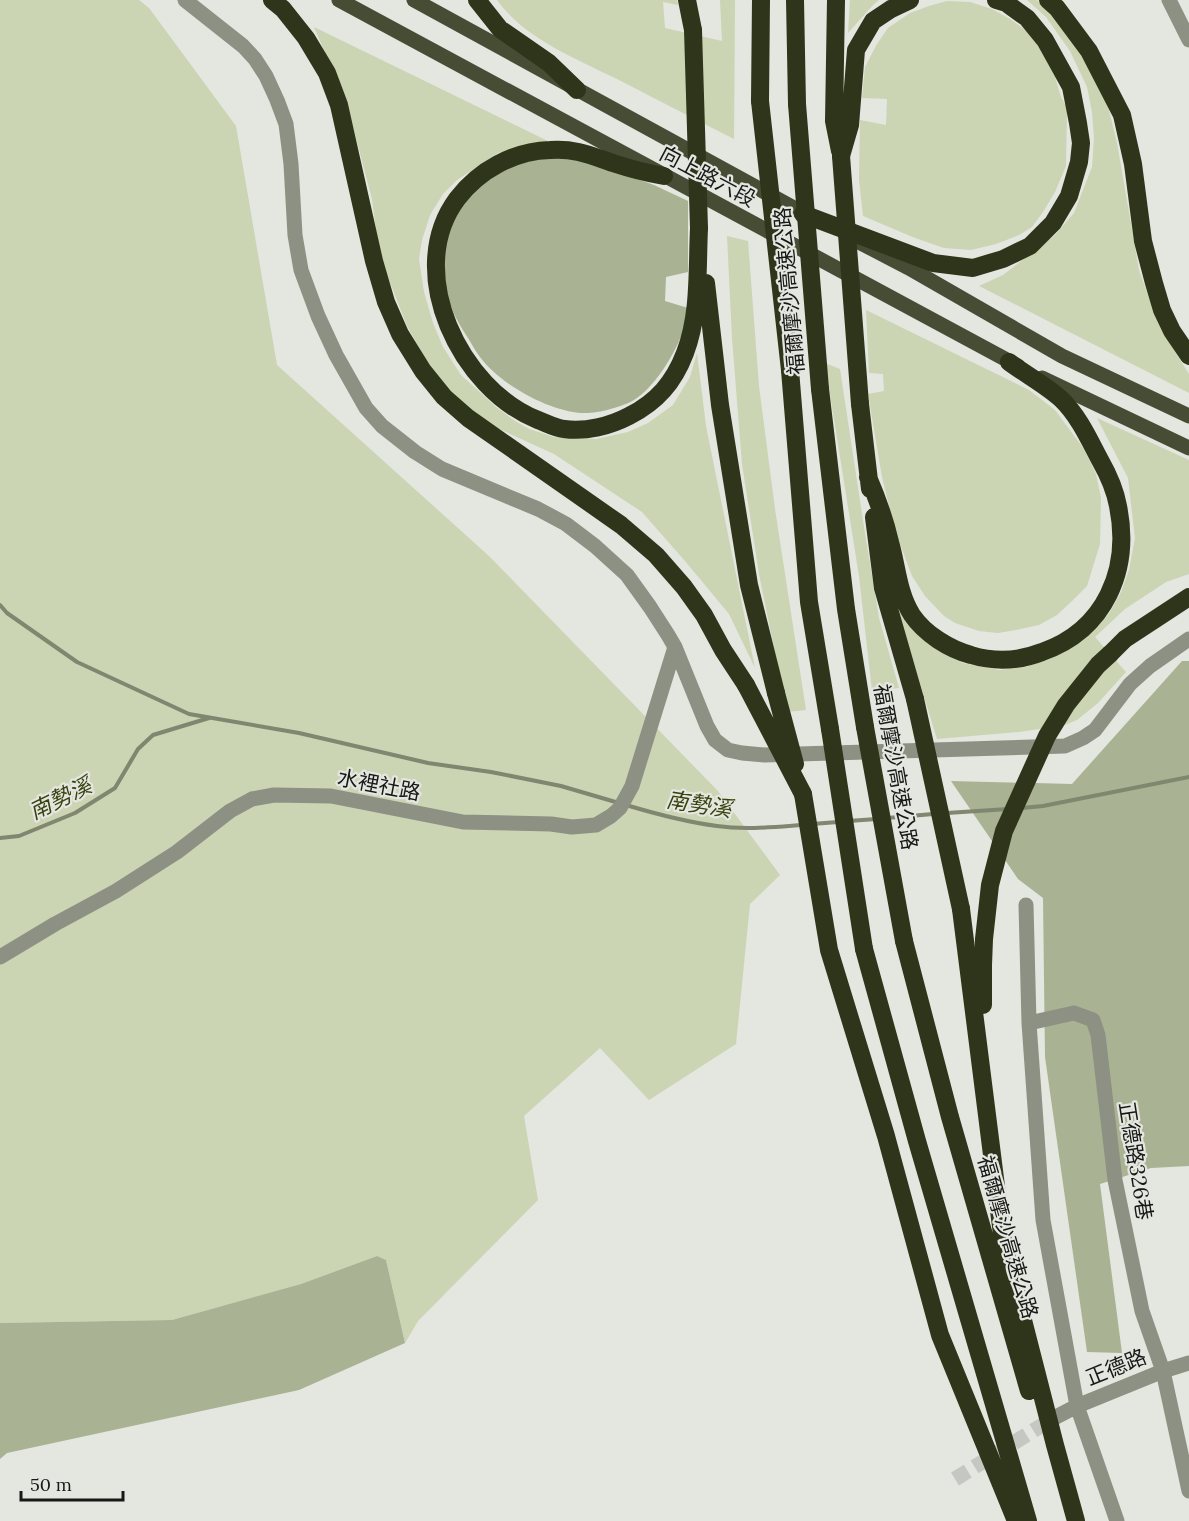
<svg xmlns="http://www.w3.org/2000/svg" width="1189" height="1521" font-family="Lora,'Noto Sans TC',serif">
<style>
.green{fill:#cbd4b3}
.forest{fill:#a9b292}
.lines{fill:none;stroke-linecap:round;stroke-linejoin:round}
.stream{stroke:#80866f;stroke-width:4}
.minor-tunnel{stroke:#c5c7c2;stroke-width:15;stroke-dasharray:15 8;stroke-linecap:butt}
.minor{stroke:#8d9183;stroke-width:15}
.major{stroke:#474d35;stroke-width:15}
.highway{stroke:#2f351a;stroke-width:18}
.highway-bridge{stroke:#2f351a;stroke-width:18}
.labels{text-anchor:middle;dominant-baseline:central;stroke-width:4.5;stroke-linejoin:round;paint-order:stroke}
.street-label{font-size:21px;fill:#181816;stroke:#e4e6e0}
.water-label{font-size:22px;font-style:italic;fill:#38430d;stroke:#e4e6e0}
</style>
<rect width="100%" height="100%" fill="#e4e6e0"/>
<path class="green" d="M0 0H139L149 8 236 126 277 365 489 556 718 791 780 875 750 904 736 1044 649 1100 600 1048 524 1116 538 1200 418 1321 405 1343 386 1260 377 1256 301 1284 172 1320 0 1323Z
M497 0H677L678 5 663 2 665 28 722 41 720 0H735L734 139C695 119 657 100 619 80 577 59 525 39 497 0Z
M850 0H879L873 5 848 33Z
M1027 0H1037L1050 13 1096 74 1109 110 1117 143 1139 270 1155 315 1175 352 1189 374V393L979 286 1003 275 1055 235 1074 213 1092 167 1094 138 1092 112 1087 87 1070 51 1046 17Z
M947 1 970 2 992 9 1010 19 1032 35 1055 77 1061 97 1067 108 1066 166 1055 192 1043 212 1032 227 1019 235 996 244 971 250 944 248 915 238 863 216 859 180 860 120 886 125 887 99 862 98 865 67 877 44 888 28 910 13 929 6Z
M314 27 552 143 530 145 498 153 457 180 443 194 430 215 422 240 419 259 424 292 433 323 443 347 461 375 496 407 515 421 529 429 554 437 596 439 628 432 648 423 673 405 690 377 697 353 706 426 755 668 729 614 685 561 642 512 554 454 495 427 471 410 447 390 428 363 407 326 379 254 372 199 352 123 328 60Z
M727 236 748 241 759 386 775 509 806 710 787 712 759 574 742 464 732 338Z
M866 310 1029 390 1055 410 1084 449 1096 474 1101 498 1100 544 1087 586 1072 601 1057 615 1039 625 1016 630 998 633 979 631 955 623 944 616 925 596 912 576 895 530 882 477 868 394 884 391 883 374 869 373Z
M825 363 840 369 864 527 879 618 899 688 872 691 859 576Z
M1097 418 1189 460V574L1166 582 1125 609 1095 637 1126 672 1098 703 1077 720 1065 725 1019 732 937 739 893 596 947 654 963 663 999 670 1027 667 1050 657 1097 628 1110 612 1121 592 1129 570 1135 538 1128 478Z"/>
<path class="forest" d="M537 157 579 158 654 185 688 201V272L666 277 665 301 688 308C686 316 685 326 682 334 674 355 654 388 634 400 622 407 596 414 582 413 548 411 500 384 480 357 475 351 472 344 468 338 457 322 448 303 444 284 443 275 445 265 445 257 449 199 485 175 537 157Z
M1182 661H1189V1166L1151 1168 1100 1184 1122 1353 1087 1352 1045 1057 1043 898 1018 879 951 781 1072 784Z
M377 1256 386 1260 405 1343 299 1390 7 1453 0 1459V1323L172 1320 301 1284Z"/>
<g class="lines">
<path class="stream" d="M0 605 7 613 77 662 189 714 299 733 428 763 491 772 561 786 619 803
M626 805C656 814 686 822 717 826 745 830 774 827 802 825
M1022 808 1043 806 1189 777
M947 813 1008 809
M887 818 933 814
M848 821 877 819
M812 824 838 822
M0 838 19 836 75 813 115 788 138 749 153 735 209 718"/>
<path class="minor-tunnel" d="M955 1479 1054 1418"/>
<path class="minor" d="M185 0 243 46 255 59 266 76 277 100 286 124 291 164 295 235 301 270 318 316 336 355 366 408 382 426 415 452 442 469 538 509 566 524 595 546 627 575 650 607 668 635 675 647 707 726 715 740 728 750 742 753 765 755 1065 746 1083 738 1095 730 1130 684 1150 666 1189 639
M1169 0 1189 40
M1026 905 1029 1023 1043 1220 1077 1406 1117 1521
M0 957 55 924 116 891 177 852 230 811 252 799 274 795 331 796 463 822 551 824 572 827 596 825 611 816 620 808 632 786 675 647
M1029 1023 1074 1013 1093 1020 1098 1035 1115 1180 1142 1311 1163 1371 1189 1491
M1054 1418 1077 1406 1163 1371 1189 1363"/>
<path class="major" d="M339 0 1018 366
M414 0 814 219
M857 241 909 268 1062 356 1189 416
M1042 378 1189 448"/>
<path class="highway" d="M272 0 283 9 306 38 327 73 339 105 374 261 386 302 400 334 423 371 444 397 468 418 621 525 656 555 684 587 704 615 723 650 746 685
M477 0 500 29 549 63 577 90
M687 0 693 30
M795 0 797 104
M836 0 834 121 840 151
M1048 0 1057 8 1089 51 1122 115 1133 164 1143 241 1154 283 1162 310 1172 331 1189 356
M760 101 761 0
M841 156 850 125 856 50 873 21 891 9 910 0
M664 176C647 173 631 169 616 164 592 156 576 148 550 150 514 151 479 170 457 199 403 272 461 390 538 420 546 423 555 428 564 429 586 432 610 426 629 416 657 402 674 382 685 353 700 314 697 270 699 228
M803 214 933 263 973 268 1003 259 1030 246 1053 223 1069 196 1079 162 1081 143 1078 123 1071 87 1045 40 1027 18 1006 3 996 0
M706 283 720 405 749 585 776 693
M790 370 809 602 830 729
M820 389 846 609 865 727
M860 404 870 489
M868 477C877 498 885 520 890 542 897 566 898 593 912 615 925 634 949 649 971 655 994 662 1019 661 1042 652 1105 630 1131 570 1118 506 1115 490 1108 474 1100 460 1089 439 1078 415 1061 399 1047 386 1025 374 1009 362
M874 517 883 588 915 699
M1110 654 1125 639 1189 597
M803 794 829 950 886 1136 940 1335 1016 1521
M961 909 1003 1242 1055 1445 1076 1521
M904 941 950 1117 1029 1391
M864 949 917 1141 1028 1521
M983 965V1005"/>
<path class="highway-bridge" d="M693 30 699 228
M760 101 790 370
M797 104 820 389
M841 156 860 404
M746 685 803 794
M776 693 795 764
M915 699 961 909
M865 727 904 941
M830 729 864 949
M983 965 984 939 990 885 1004 831 1047 736 1066 705 1098 665 1110 654"/>
</g>
<g class="labels">
<g class="street-label">
<text transform="translate(708 176) rotate(28)">向上路六段</text>
<text transform="translate(789 291) rotate(-95)">福爾摩沙高速公路</text>
<text transform="translate(896 767) rotate(80)">福爾摩沙高速公路</text>
<text transform="translate(379 785) rotate(11)">水裡社路</text>
<text transform="translate(1136 1161) rotate(81)">正德路326巷</text>
<text transform="translate(1008 1237) rotate(74)">福爾摩沙高速公路</text>
<text transform="translate(1116 1367) rotate(-22)">正德路</text>
</g>
<g class="water-label">
<text transform="translate(60 798) rotate(-26)">南勢溪</text>
<text transform="translate(699 804) rotate(9)">南勢溪</text>
</g>
</g>
<path d="M21 1491v9h102v-9" fill="none" stroke="#181816" stroke-width="3"/>
<text x="30" y="1491" font-size="18" fill="#181816" stroke="#e4e6e0" stroke-width="4.5" paint-order="stroke">50 m</text>
</svg>
